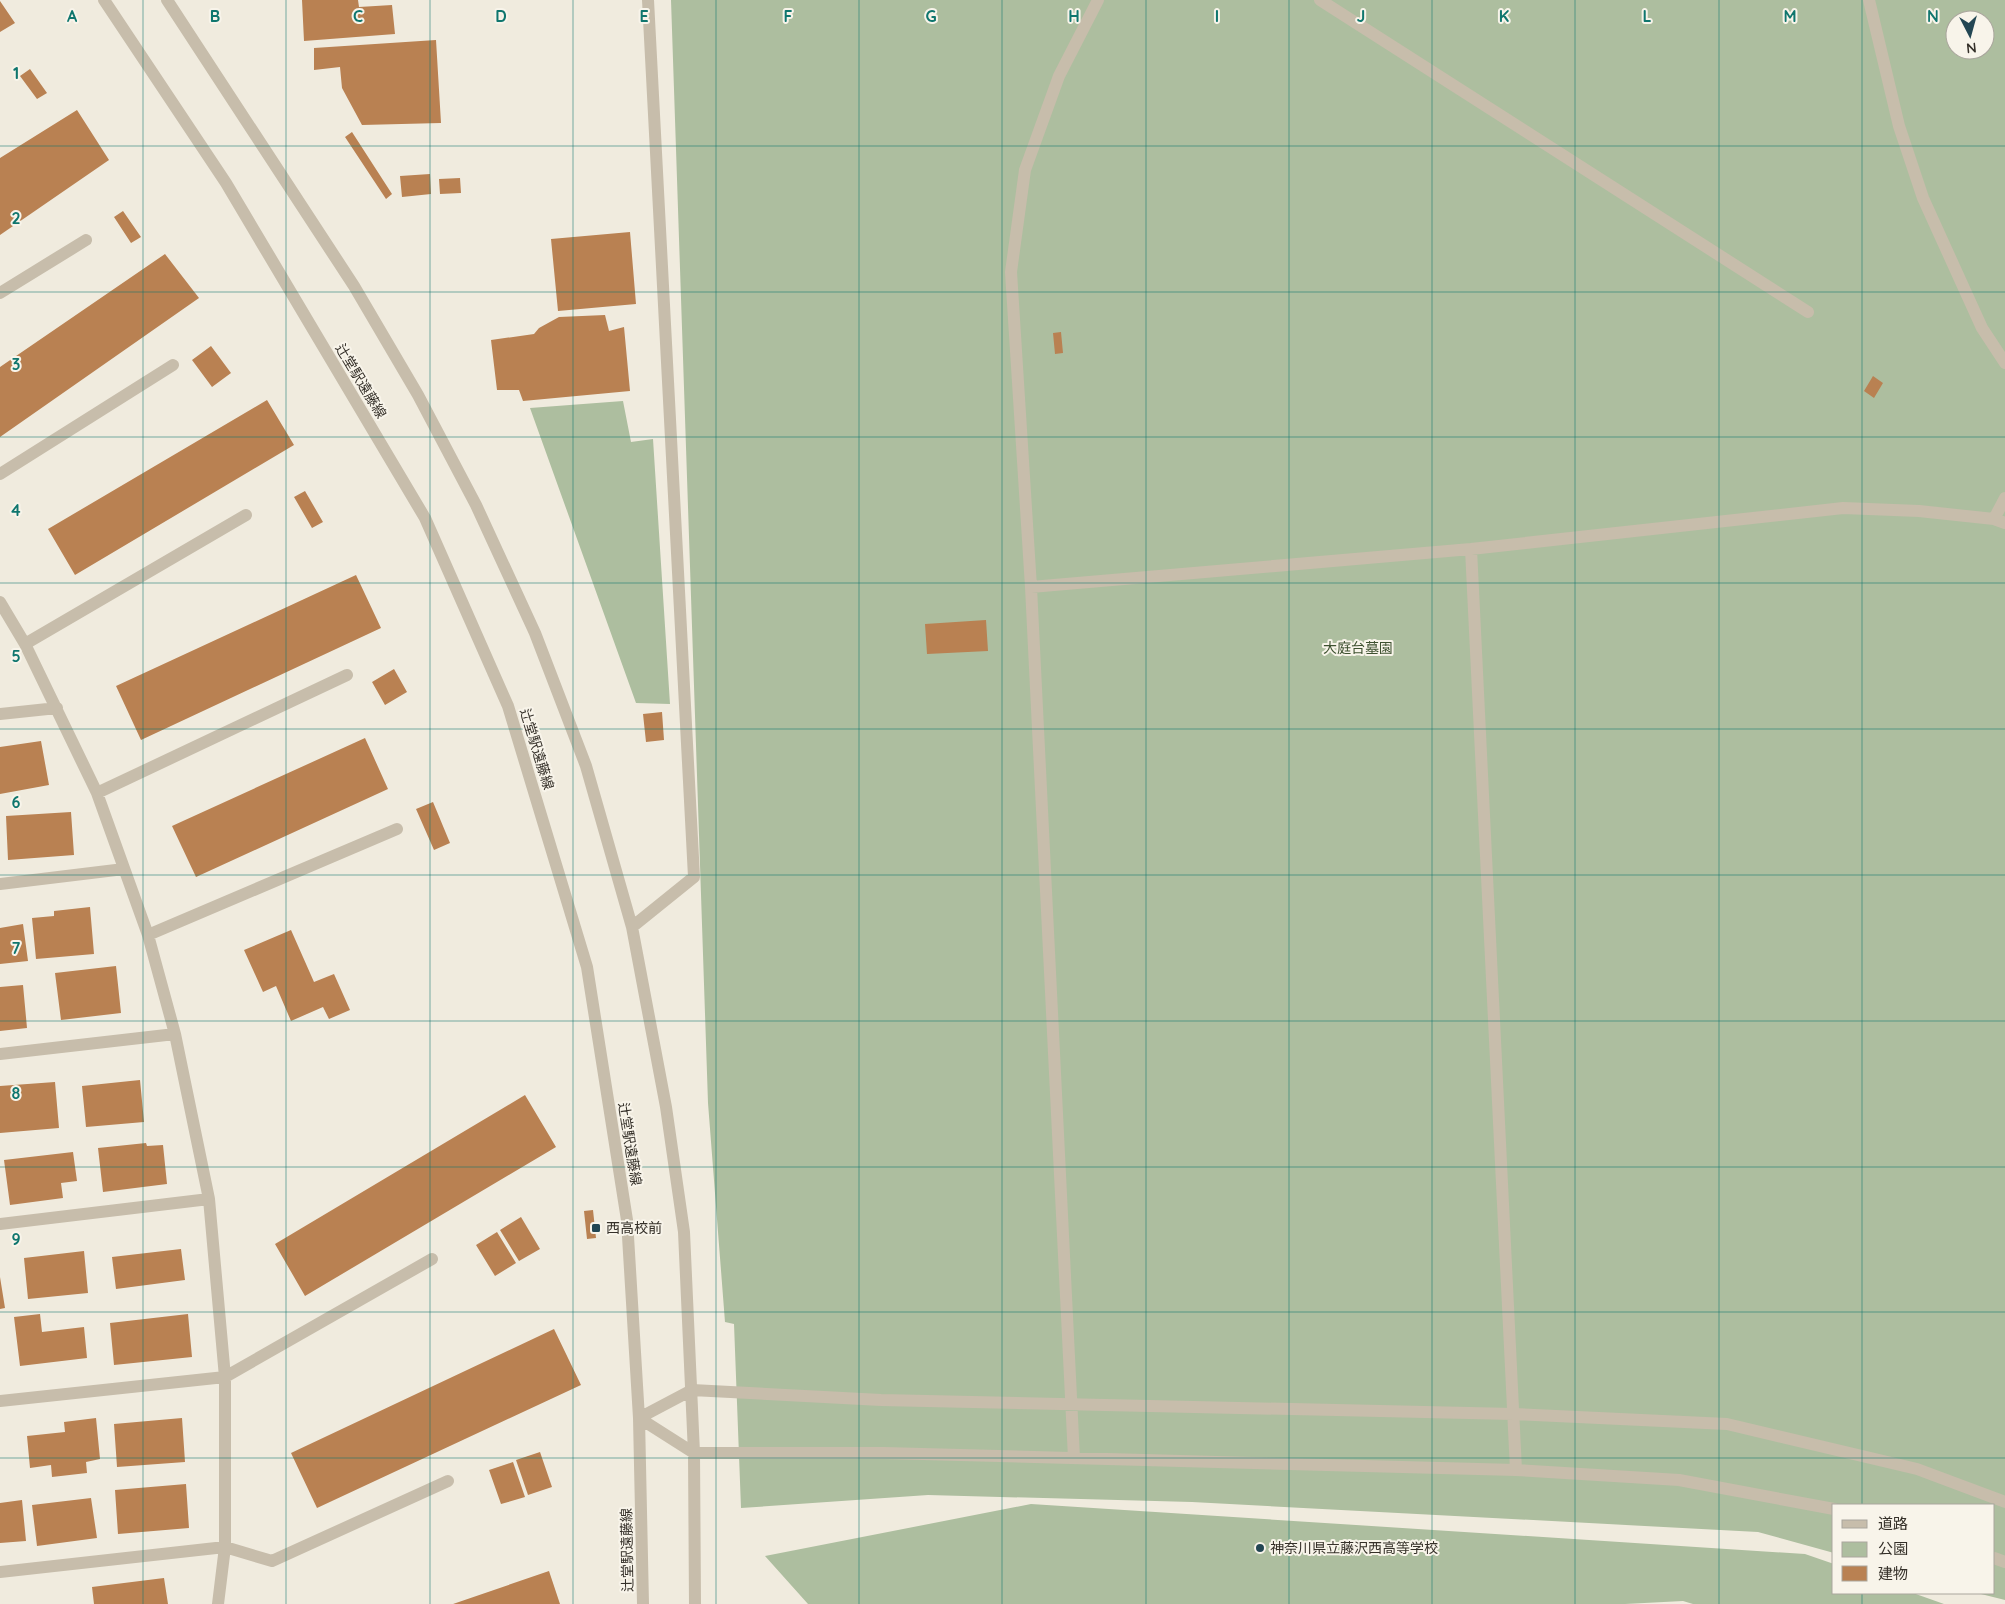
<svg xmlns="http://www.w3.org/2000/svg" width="2005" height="1604" font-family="Quicksand,'Noto Sans JP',sans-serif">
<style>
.green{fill:#adbe9f;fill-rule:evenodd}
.building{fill:#b98152}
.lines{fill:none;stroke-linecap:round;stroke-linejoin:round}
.minor{stroke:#c7bdab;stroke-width:12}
.grid{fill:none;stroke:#0f766e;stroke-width:1;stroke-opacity:0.55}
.poi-dot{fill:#234653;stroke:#f8f4ea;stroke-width:2}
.labels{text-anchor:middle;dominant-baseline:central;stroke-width:4;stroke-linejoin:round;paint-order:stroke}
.street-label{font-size:14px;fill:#353029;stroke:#f8f4ea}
.park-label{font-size:14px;fill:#3e5130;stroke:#f8f4ea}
.poi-label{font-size:14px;fill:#353029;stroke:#f8f4ea;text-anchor:start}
.grid-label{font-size:16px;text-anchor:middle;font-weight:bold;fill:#0f766e;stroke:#f8f4ea;stroke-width:4;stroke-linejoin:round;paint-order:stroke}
</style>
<rect width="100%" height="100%" fill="#f0ebde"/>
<path class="green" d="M671 0H2005V1600L1977 1593H1994V1505H1834V1553L1758 1532 1192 1502 928 1495 741 1508 734 1324 725 1322 708 1103ZM1955 20H1985V50H1955Z
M623 401 631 442 653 439 670 704 636 703 530 408Z
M1031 1504 1805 1554 1834 1564V1593H1913L1944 1604H1693L1683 1601 1625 1604H808L765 1556Z"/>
<path class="building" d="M302 0H358L359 7 392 5 395 34 304 41Z
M0 1 15 23 0 32Z
M436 40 441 123 362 125 342 88 340 67 314 70V48Z
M30 69 47 93 37 99 20 76Z
M77 110 109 160 0 235V158Z
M352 132 392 194 386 199 345 137Z
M430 174 431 194 402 197 400 176Z
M460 178 461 193 440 194 439 179Z
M123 211 141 237 131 243 114 217Z
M630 232 636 304 558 311 551 239Z
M165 254 199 298 0 437V367Z
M605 315 609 331 624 327 630 391 523 401 519 390H497L491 340 534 334 539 328 559 317Z
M1061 332 1063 353 1055 354 1053 333Z
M211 346 231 373 212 387 192 360Z
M1873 376 1883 383 1874 398 1864 391Z
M267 400 294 445 75 575 48 529Z
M305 491 323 522 312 528 294 497Z
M356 575 381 628 141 740 116 686Z
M986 620 988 651 927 654 925 624Z
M394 669 407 692 385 705 372 682Z
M662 712 664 740 646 742 643 714Z
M365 738 388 789 196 877 172 826Z
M41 741 49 785 0 794V747Z
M433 802 450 843 434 850 416 809Z
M71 812 74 855 8 860 6 816Z
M90 907 94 954 36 959 32 918 54 916V911Z
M23 924 28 961 0 964V928Z
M291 930 314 982 334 974 350 1010 329 1019 323 1007 291 1021 276 986 263 992 244 950Z
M116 966 121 1013 61 1020 55 973Z
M23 985 27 1028 0 1031V987Z
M140 1080 144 1122 86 1127 82 1086Z
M55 1082 59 1128 0 1133V1086Z
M525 1095 556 1147 305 1296 275 1244Z
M146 1143 147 1146 163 1145 167 1184 103 1192 98 1148Z
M73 1152 77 1181 61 1183 63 1198 10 1205 4 1160Z
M593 1210 596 1238 587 1239 584 1211Z
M521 1217 540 1249 519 1261 500 1230Z
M497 1232 516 1263 495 1276 476 1245Z
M181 1249 185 1280 116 1289 112 1257Z
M84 1251 88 1293 28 1299 24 1258Z
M0 1277 5 1308 0 1309Z
M40 1314 42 1332 84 1327 87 1358 20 1366 14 1317Z
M188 1314 192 1357 114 1365 110 1323Z
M554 1329 581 1385 317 1508 291 1453Z
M96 1418 100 1459 86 1462 87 1473 52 1477 51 1465 30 1468 27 1436 65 1432 64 1422Z
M182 1418 185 1462 117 1467 114 1424Z
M540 1452 552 1487 528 1495 516 1460Z
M513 1462 525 1497 501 1504 489 1470Z
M186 1484 189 1528 118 1534 115 1490Z
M91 1498 97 1538 37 1546 32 1505Z
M22 1500 26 1541 0 1543V1503Z
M549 1571 560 1604H453Z
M164 1578 168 1604H94L92 1587Z"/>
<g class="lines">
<path class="minor" d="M104 0 226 183 425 518 508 706 587 967 627 1220 639 1418 643 1604
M167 0 354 286 418 395 476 505 535 633 586 766 632 927 666 1107 684 1232 694 1453 695 1604
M1320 0 1808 312
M1869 0 1899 126 1923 198 1982 328 2005 363
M0 293 86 240
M0 474 173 365
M1994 519 2005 498
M1471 549 1516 1470
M1031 587 1471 549 1843 508 1919 511 1994 519 2005 523
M0 602 25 644 97 793 148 935 175 1034 209 1199 225 1377V1547L218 1604
M25 644 246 515
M0 714 57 708
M97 793 347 675
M0 884 124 869
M632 927 694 877 648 0
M148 935 397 829
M0 1054 175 1034
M0 1224 209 1199
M0 1401 225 1377 432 1259
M639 1418 692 1390 881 1400 1513 1414 1727 1424 1917 1469 2005 1502
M639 1418 694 1453H884L1516 1470 1679 1480 1834 1509
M1074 1458 1031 587 1011 272 1025 170 1059 76 1098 0
M1994 1558 2005 1562
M0 1572 225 1547 272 1561 448 1481"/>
</g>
<path class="grid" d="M143 0V1604M286 0V1604M430 0V1604M573 0V1604M716 0V1604M859 0V1604M1002 0V1604M1146 0V1604M1289 0V1604M1432 0V1604M1575 0V1604M1719 0V1604M1862 0V1505M0 146H2005M0 292H2005M0 437H2005M0 583H2005M0 729H2005M0 875H2005M0 1021H2005M0 1167H2005M0 1312H2005M0 1458H2005M1862 1593V1604"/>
<g class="poi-dot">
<rect x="591" y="1223" width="10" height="10" rx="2.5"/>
<circle cx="1260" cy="1548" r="5"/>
</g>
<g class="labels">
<g class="street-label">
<text transform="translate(361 381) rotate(59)">辻堂駅遠藤線</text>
<text transform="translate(537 749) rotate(73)">辻堂駅遠藤線</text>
<text transform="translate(630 1144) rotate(81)">辻堂駅遠藤線</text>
<text transform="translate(627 1550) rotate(-91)">辻堂駅遠藤線</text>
</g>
<g class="park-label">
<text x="1358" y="648">大庭台墓園</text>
</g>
<g class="poi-label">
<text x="606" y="1228">西高校前</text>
<text x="1270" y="1548">神奈川県立藤沢西高等学校</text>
</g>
</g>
<g class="grid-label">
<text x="72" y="22">A</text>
<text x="215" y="22">B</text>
<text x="358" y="22">C</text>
<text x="501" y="22">D</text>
<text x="644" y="22">E</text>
<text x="788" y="22">F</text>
<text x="931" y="22">G</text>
<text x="1074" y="22">H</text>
<text x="1217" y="22">I</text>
<text x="1361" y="22">J</text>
<text x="1504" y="22">K</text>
<text x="1647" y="22">L</text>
<text x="1790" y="22">M</text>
<text x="1933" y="22">N</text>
<text x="16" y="79">1</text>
<text x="16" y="224">2</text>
<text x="16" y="370">3</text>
<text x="16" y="516">4</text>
<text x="16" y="662">5</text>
<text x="16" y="808">6</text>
<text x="16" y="954">7</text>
<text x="16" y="1099">8</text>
<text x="16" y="1245">9</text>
</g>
<rect x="1832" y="1504" width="162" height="90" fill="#f8f4ea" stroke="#aaa69d"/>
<rect x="1842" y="1520" width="25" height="8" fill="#c7bdab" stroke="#aaa69d"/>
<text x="1878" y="1529" font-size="15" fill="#353029">道路</text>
<rect x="1842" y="1542" width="25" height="15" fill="#adbe9f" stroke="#aaa69d"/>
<text x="1878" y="1554" font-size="15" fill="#353029">公園</text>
<rect x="1842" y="1566" width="25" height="15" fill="#b98152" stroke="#aaa69d"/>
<text x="1878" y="1579" font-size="15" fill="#353029">建物</text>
<g transform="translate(1970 35) rotate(174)"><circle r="24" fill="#f8f4ea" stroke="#aaa69d"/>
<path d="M0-4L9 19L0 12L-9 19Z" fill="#234653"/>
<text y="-8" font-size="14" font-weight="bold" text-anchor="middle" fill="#353029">N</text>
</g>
</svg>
